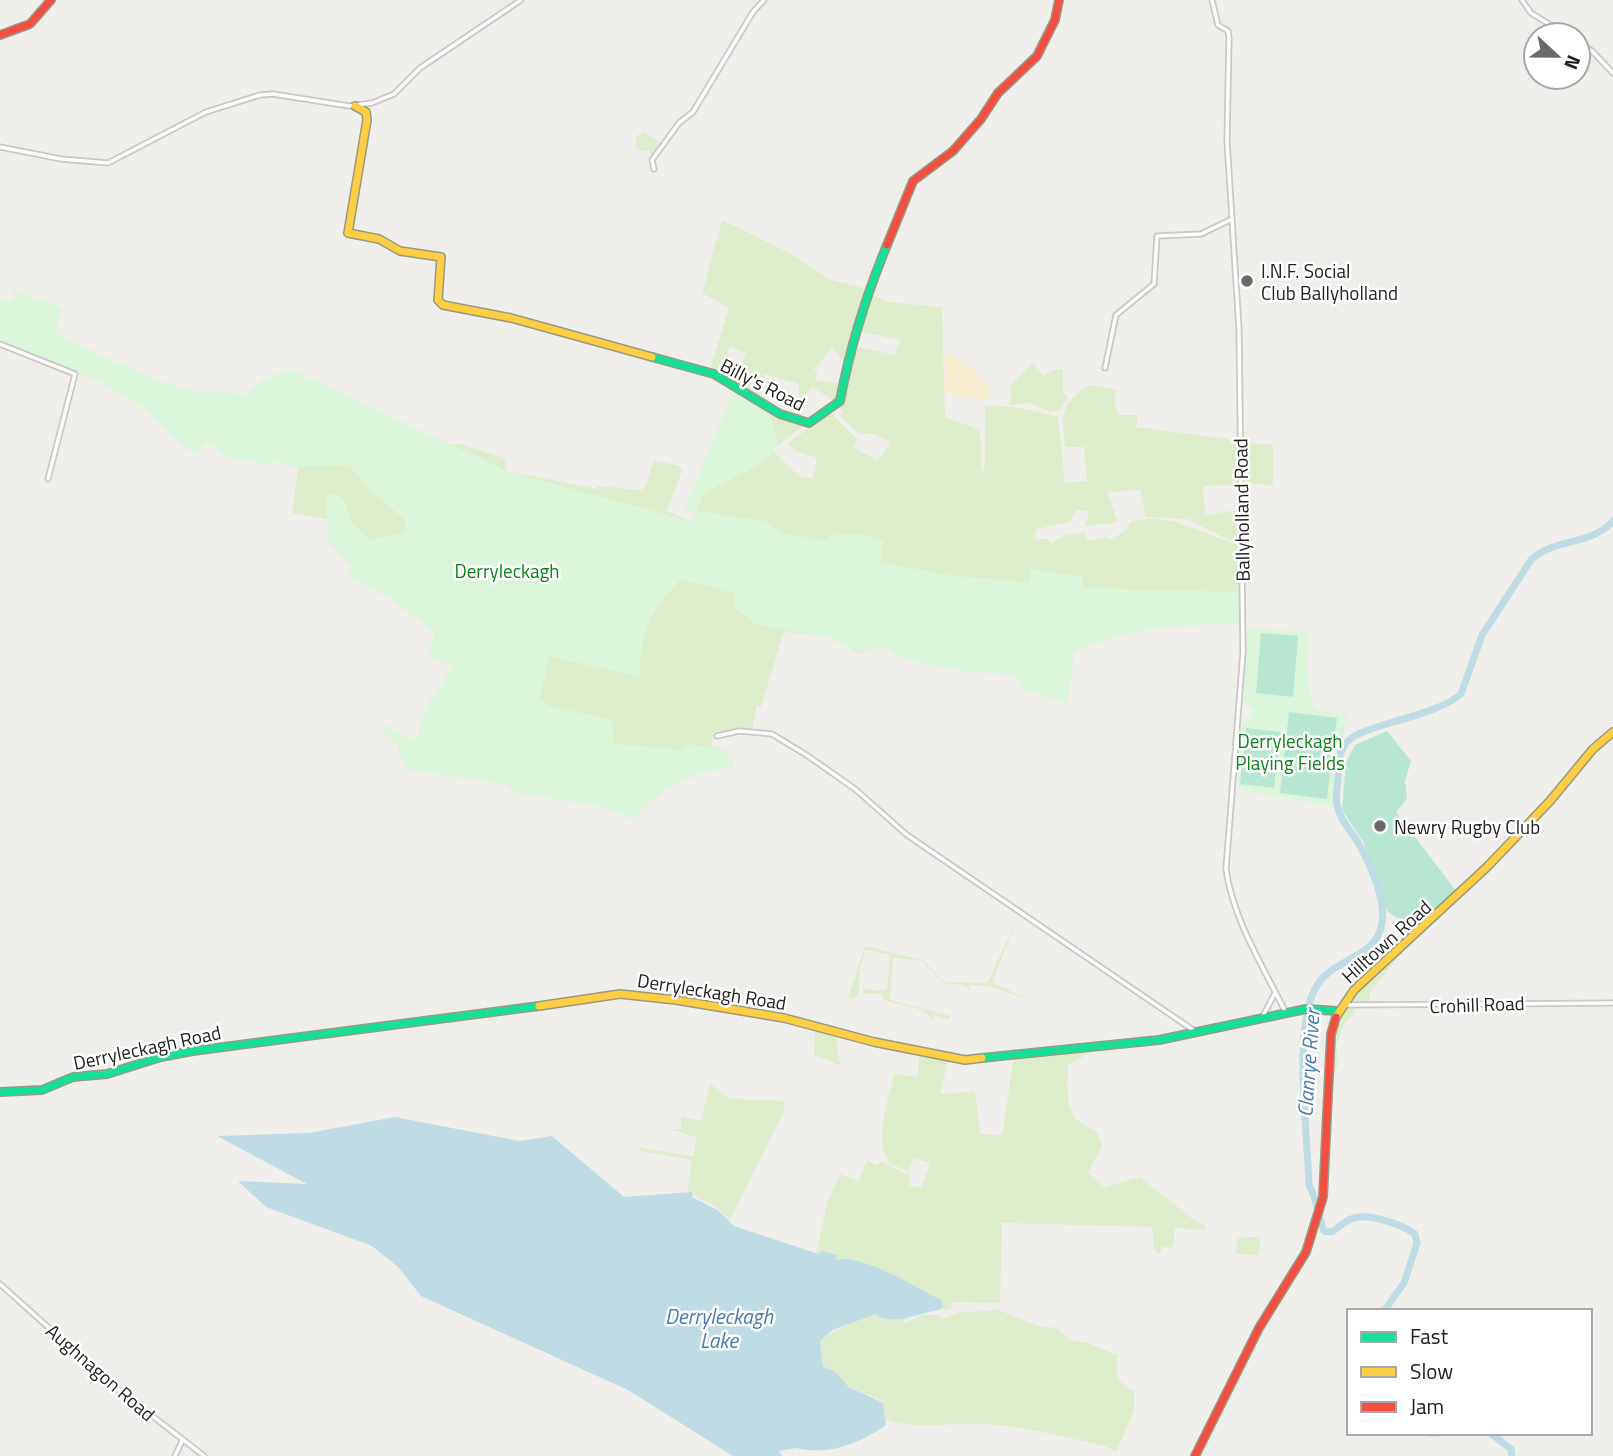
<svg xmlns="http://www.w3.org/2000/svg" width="1613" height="1456" font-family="'Titillium Web',sans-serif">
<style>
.grass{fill:#ddeccb}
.sand{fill:#f8f0d0}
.park{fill:#daf5da}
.pitch{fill:#b7e6d2}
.water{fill:#bfdbe3}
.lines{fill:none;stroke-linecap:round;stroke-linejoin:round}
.river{stroke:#bfdbe3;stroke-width:7}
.street-casing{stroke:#c9c8c7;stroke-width:7}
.fast-casing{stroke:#999a82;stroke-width:10}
.slow-casing{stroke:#999a82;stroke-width:10}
.jam-casing{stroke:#999a82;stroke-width:10}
.street{stroke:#fdfcfc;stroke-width:3.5}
.fast{stroke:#16e098;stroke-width:7}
.slow{stroke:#ffcf43;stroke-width:7}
.jam{stroke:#f24e42;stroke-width:7}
.poi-dot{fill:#6a6968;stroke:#fff;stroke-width:2.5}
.labels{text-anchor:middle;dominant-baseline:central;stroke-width:5;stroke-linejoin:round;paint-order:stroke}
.poi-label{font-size:19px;fill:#222;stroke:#fff;text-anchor:start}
.street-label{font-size:19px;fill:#222;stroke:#fff}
.park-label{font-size:19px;fill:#0c8416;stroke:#fff}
.water-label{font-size:21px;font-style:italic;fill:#4a7aab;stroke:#fff}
</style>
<rect width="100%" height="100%" fill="#f0eeeb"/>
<path class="grass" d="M643 132 661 143 652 157 649 150 640 151 635 146 637 136Z
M722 220 788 252 828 279 867 289 846 364 832 347 814 370 818 372 815 380 840 384 841 389 836 402 812 387 799 403V384L764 374 759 396 735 383 746 353 730 347 719 374 710 369 729 308 702 293Z
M869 292 887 302 942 307 945 417 980 430 982 473 985 465V405C1013 406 1032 410 1058 417L1065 483 1087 481 1084 447H1065C1061 415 1060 404 1089 385L1117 390C1113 400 1113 407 1120 415H1138L1136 427 1237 440 1238 484 1203 486 1205 515 1238 510 1240 540H1229L1187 519 1146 517 1140 490 1108 492 1117 521 1113 523 1085 526 1089 512 1076 510 1070 522 1036 529 1035 539H1048L1051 544 1064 536 1085 532 1086 541 1106 537 1111 540 1127 529 1130 522C1171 510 1204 536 1240 545V624C1177 624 1132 626 1074 652L1068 703 1021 690 1020 680 1008 674 961 671 902 658 887 648 877 647 859 654 829 637 784 631 761 707 757 705 752 729 734 730 712 738 711 746 727 751V759L734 761V766C695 771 658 789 633 819L600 806 513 792 509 785 406 769 397 745 383 730 385 725 413 740 418 734 426 708 453 667 428 655 435 632 392 600 348 576 352 568 327 540V519L292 513 298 467 302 466 299 374 451 445 460 444 505 458 507 471 596 489 597 486 640 490 645 488 654 460 679 466 682 471 667 511 692 522 703 494 695 487 703 467 760 464 773 451 799 476 813 479 817 458 795 451 787 443 831 413 857 439 853 447 878 461 890 442 875 434H859L840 416 843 413 838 407 855 346 895 355 900 340 857 331Z
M1033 363 1044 376 1052 370 1063 369V393L1068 397 1059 411 1049 412 1031 403 1009 405 1012 391 1009 387Z
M769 411 803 426 778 445Z
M1242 442 1273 445V485L1245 483 1242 479Z
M1018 918 992 982 1027 999 988 986 970 985 969 990 964 985 943 983 921 960 893 958 890 1000 951 1016 949 1020 935 1015 932 1018 922 1010 883 1000 882 994H863V988L879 991 887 989 890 955 866 950 860 967 859 993 853 999 848 998 865 946 923 960 944 982 987 983Z
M1407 947 1370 992V1002H1348Z
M1355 1007 1354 1015 1345 1022 1336 1045 1339 1061 1331 1083 1334 1028 1342 1009Z
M815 1029 835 1035 840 1065 814 1055Z
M1091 1052 1068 1065C1067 1097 1064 1119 1096 1131L1102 1146 1088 1173 1104 1187 1140 1177 1198 1223 1205 1225 1206 1230 1175 1228 1173 1248 1163 1246 1159 1254 1154 1249 1152 1227 1002 1223 1000 1303 954 1302 950 1306 955 1308 938 1310 942 1305C915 1290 866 1254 835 1260L837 1255 816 1253 828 1200 840 1174 858 1181 867 1160 876 1165 882 1162 911 1176 909 1186 921 1188 930 1163 913 1158 909 1171 890 1164C872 1136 889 1102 894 1073L917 1077 920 1055 948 1061 940 1094 975 1091 980 1134 1002 1135 1013 1062 1019 1056Z
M710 1084 730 1099 785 1101 784 1111 730 1220 717 1207 687 1192 692 1160 640 1151V1148L693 1156 697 1138 672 1129H681V1116L701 1121Z
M1244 1237H1260L1259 1255 1236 1254 1237 1239Z
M994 1308 1038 1326 1056 1328 1071 1340 1088 1343 1117 1355C1117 1377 1112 1378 1134 1391V1411L1116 1452 1105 1446C1064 1437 1023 1426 982 1424 949 1422 917 1431 885 1419L883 1403C873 1395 862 1394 851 1387 841 1381 836 1372 823 1367L820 1341C830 1333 863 1315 876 1314 888 1314 896 1319 909 1316L901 1325 923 1315H937L943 1319 960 1312 992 1311Z"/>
<path class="sand" d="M945 353C963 361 982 374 991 392L985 400 945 393Z"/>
<path class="park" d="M15 291 62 308 55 334 157 380 195 391 248 394 262 380 290 369 507 471 692 522 697 511 764 521 782 532 826 542 828 536 857 533 883 541 881 562 953 576 1030 582 1031 569 1083 577V588L1240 592V624C1177 624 1132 626 1074 652L1068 703 1021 690 1020 680 1008 674 961 671 902 658 887 648 877 647 863 651 848 648 829 637 757 625 733 607 735 594 681 579C647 615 643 629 639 677L549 656 540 699 550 706 612 720 614 744 683 750 686 744 727 751V759L734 761V766C695 771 658 789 633 819L600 806 513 792 509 785 406 769 397 745 383 730 385 725 413 740 418 734 426 708 453 667 428 655 435 632 392 600 348 576 352 568 327 540V495L334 493 345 501 351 521 371 540 407 532 403 518 373 493 349 466 293 467 276 460 272 466 230 458 205 442 197 456C177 443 163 423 144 409 100 377 49 361 0 341V298L11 302Z
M734 389 769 411 778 445 760 464 703 494 694 514 687 510 686 506Z
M1247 628 1308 632 1307 677 1314 710 1347 715 1339 750 1333 806 1251 792 1238 786 1243 721 1250 718 1253 711 1244 700Z"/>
<path class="pitch" d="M1261 633 1298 636 1293 697 1256 693Z
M1289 712 1337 718 1327 799 1280 793Z
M1246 728 1281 732 1274 788 1240 784Z
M1387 731 1411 761 1405 781 1407 799 1396 812 1457 892 1437 907 1416 931 1387 911 1363 841 1342 810 1346 762 1355 745Z"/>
<path class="water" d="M395 1117 519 1141 552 1136 624 1197 692 1192V1197L719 1211 734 1226 819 1254 821 1251 837 1255 836 1260C861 1253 917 1288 941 1300L943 1306 938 1310C919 1313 892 1327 875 1314L833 1330 820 1341 823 1367 835 1372 849 1387 883 1403 886 1425C859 1444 828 1456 796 1448L779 1451 782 1456H733L628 1390 421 1296 398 1267 372 1246 266 1207 238 1181 307 1184 217 1136 309 1133Z"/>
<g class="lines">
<path class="river" d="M1384 1311 1404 1283 1417 1243 1415 1234C1402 1224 1366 1212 1351 1219 1344 1222 1338 1228 1332 1232L1324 1231C1318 1217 1317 1197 1309 1186 1308 1135 1293 1036 1314 991 1332 952 1389 963 1382 906 1380 889 1369 862 1360 846 1353 832 1340 822 1337 805 1335 795 1338 784 1338 774 1339 763 1339 752 1346 743 1360 724 1434 718 1461 694L1482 635 1531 560C1553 538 1591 546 1613 521
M1429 1433H1439
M1490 1433 1511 1449 1512 1456"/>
<defs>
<path id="street" d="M1212 0 1218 25 1228 31 1229 38 1227 141 1239 329 1243 652 1226 869C1233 920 1264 968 1286 1013
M1522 0 1531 13 1567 35
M1578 42 1592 51 1613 73
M0 147 61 159 108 163 206 112 260 95 273 94 349 106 372 103 394 94 420 68 521 0
M654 169 652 160 679 123 693 112 753 12 764 0
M0 344 75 374 48 479
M1105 368 1116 315 1154 284 1157 236 1201 234 1230 220
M717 736 739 731 772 734 808 756 855 789 907 835 1196 1032
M1343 1005 1613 1003
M1262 1018 1275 993
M0 1284 115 1387 204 1456
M175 1456 182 1441"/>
<path id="fast" d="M652 357 714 374 780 414 809 423 840 401C850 347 866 296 887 245
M982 1058 1159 1040 1306 1009 1337 1011
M0 1092 42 1090 73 1077 107 1074 161 1057 193 1051 539 1006"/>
<path id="slow" d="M355 106 366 112 367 120 348 233 379 239 400 251 441 257 438 300 443 305 511 318 652 357
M539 1006 620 994 676 1000 784 1018 874 1042 965 1060 982 1058
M1336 1017 1354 990 1487 867 1550 801 1593 749 1613 732"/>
<path id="jam" d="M0 35 30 24 51 0
M887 245 913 181 953 151 981 119 998 93 1037 56 1055 20 1059 0
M1195 1456 1259 1328 1306 1252 1323 1197 1331 1034 1336 1017"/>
</defs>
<use href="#street" class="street-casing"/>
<use href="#fast" class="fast-casing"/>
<use href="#slow" class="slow-casing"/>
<use href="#jam" class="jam-casing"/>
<use href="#street" class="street"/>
<use href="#fast" class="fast"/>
<use href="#slow" class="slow"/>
<use href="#jam" class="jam"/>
</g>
<g class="poi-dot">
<circle cx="1247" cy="281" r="7"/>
<circle cx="1380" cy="826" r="7"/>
</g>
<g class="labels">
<g class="poi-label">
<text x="1261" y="270">I.N.F. Social<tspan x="1261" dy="22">Club Ballyholland</tspan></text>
<text x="1394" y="826">Newry Rugby Club</text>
</g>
<g class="street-label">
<text transform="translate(763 384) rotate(27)">Billy's Road</text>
<text transform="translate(1241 510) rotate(-91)">Ballyholland Road</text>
<text transform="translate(1386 941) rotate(-42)">Hilltown Road</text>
<text transform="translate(712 991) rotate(9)">Derryleckagh Road</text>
<text transform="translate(1477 1004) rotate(-2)">Crohill Road</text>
<text transform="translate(147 1047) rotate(-12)">Derryleckagh Road</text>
<text transform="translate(101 1372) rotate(41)">Aughnagon Road</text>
</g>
<g class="park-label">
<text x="507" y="570">Derryleckagh</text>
<text x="1290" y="740">Derryleckagh<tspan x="1290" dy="22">Playing Fields</tspan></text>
</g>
<g class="water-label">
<text transform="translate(1308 1063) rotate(-86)">Clanrye River</text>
<text x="719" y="1316">Derryleckagh<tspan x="719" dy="24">Lake</tspan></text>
</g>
</g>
<rect x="1347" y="1309" width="245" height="126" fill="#ffffff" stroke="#a7a7a7" stroke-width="2"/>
<rect x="1361" y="1332" width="35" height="10" fill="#16e098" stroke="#a7a7a7" stroke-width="2"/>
<text x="1410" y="1344" font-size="21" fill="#222222">Fast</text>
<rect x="1361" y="1367" width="35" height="10" fill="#ffcf43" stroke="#a7a7a7" stroke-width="2"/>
<text x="1410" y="1379" font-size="21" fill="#222222">Slow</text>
<rect x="1361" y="1402" width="35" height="10" fill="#f24e42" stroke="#a7a7a7" stroke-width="2"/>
<text x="1410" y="1414" font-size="21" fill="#222222">Jam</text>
<g transform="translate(1557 56) rotate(112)"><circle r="33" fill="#ffffff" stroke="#a7a7a7" stroke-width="2"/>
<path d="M0-5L12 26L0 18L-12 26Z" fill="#6a6968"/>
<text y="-10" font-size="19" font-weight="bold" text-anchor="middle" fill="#222222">N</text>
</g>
</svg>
